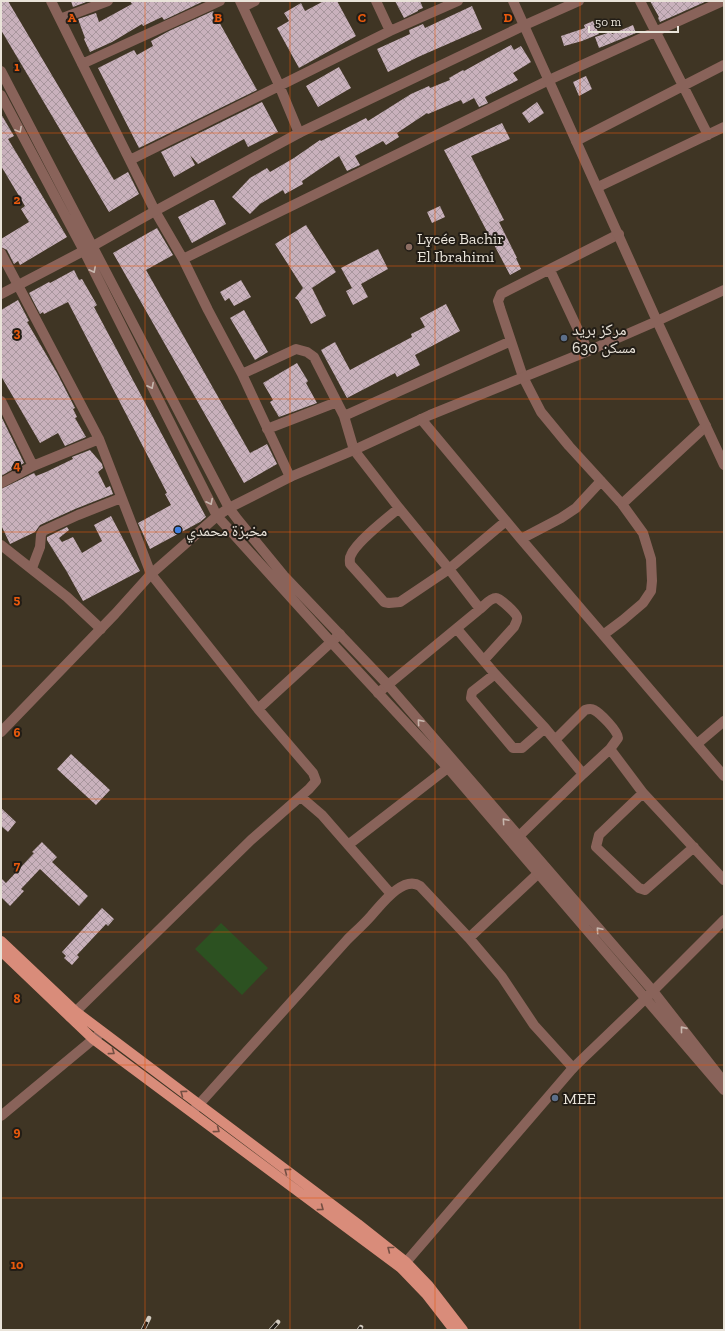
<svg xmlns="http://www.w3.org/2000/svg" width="725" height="1331" font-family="'Zilla Slab','Noto Naskh Arabic',serif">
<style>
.pitch{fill:#2c5121}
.building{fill:url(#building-cross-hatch)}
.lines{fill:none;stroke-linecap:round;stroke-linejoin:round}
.minor{stroke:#89635a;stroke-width:10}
.tertiary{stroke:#89635a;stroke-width:10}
.primary{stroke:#d98c7a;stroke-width:10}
.rail-casing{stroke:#d2cbc0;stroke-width:4.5}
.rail{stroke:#221d16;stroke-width:3;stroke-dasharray:9;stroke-linecap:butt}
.oneway{stroke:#c7b6ad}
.oneway2{stroke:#744f43}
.grid{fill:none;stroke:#e8590c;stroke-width:1;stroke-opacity:0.55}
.education-dot{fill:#8d6e63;stroke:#221d16;stroke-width:1.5}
.service-dot{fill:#5c6f8a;stroke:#221d16;stroke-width:1.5}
.shop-dot{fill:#3f7fe0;stroke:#221d16;stroke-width:1.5}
.labels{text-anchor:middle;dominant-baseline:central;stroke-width:4;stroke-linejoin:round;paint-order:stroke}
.poi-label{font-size:16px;fill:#e9e3d9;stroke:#221d16;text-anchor:start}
.grid-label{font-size:13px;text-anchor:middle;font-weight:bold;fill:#e8590c;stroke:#221d16;stroke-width:4;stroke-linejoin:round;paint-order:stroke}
</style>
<defs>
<pattern id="building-cross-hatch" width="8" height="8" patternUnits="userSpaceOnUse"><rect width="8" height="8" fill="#c9b1bc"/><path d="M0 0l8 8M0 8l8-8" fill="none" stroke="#a8969d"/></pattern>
</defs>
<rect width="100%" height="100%" fill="#3f3524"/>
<path class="pitch" d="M221 923 268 968 242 995 195 949Z"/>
<path class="building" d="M1 1H8L114 180 128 172 139 194 109 212 1 30Z
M71 1H89L73 7Z
M130 1H204L164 20 162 17 143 26 142 24 112 42 90 52 84 39 85 38 78 19 96 13 99 22 132 4Z
M324 1H337L356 36 299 68 277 28 289 21 284 13 301 3 305 11Z
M395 1H420L423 8 418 10V11L404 18Z
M650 1H707L660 22 658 18 659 17Z
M472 6 482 29 418 57 388 72 377 49 410 34 409 30 423 24 425 28Z
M213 11 257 90 139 148 98 68 134 50 137 55 153 46 151 41 169 31Z
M593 21 599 34 582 41 564 46 561 36 585 28 584 25Z
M633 25 636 33 599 48 595 37 611 32 612 34Z
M511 45 514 50 521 46 531 62 513 73 518 80 485 97 488 103 479 107 474 98 463 104 461 100 428 114 427 113 397 133 399 137 386 145 383 141 355 156 360 165 347 171 339 156 302 181 303 184 285 194 283 190 260 204 250 214 232 197 250 178 267 168 270 172 294 158 320 140 321 141 366 118 368 121 411 94 429 86 430 88 450 80 449 78 463 70 464 71Z
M339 67 351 88 318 107 306 86Z
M586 76 592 89 579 96 573 82Z
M262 102 278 132 248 147 244 139 198 164 190 155 195 165 174 177 161 152Z
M537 102 544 113 529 123 522 113Z
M1 114 14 136 8 139 67 237 20 265 18 261 14 264 7 250 1 247V239L29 222 21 209 25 206 1 166Z
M502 123 510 139 471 156 504 220 499 222 517 258H516L521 269 510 275 444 150Z
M210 200H214L226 224 192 243 178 217Z
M440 206 445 217 432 223 427 212Z
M306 225 336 272 312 288 326 316 311 324 298 300 295 298 303 288 275 244Z
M157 228 173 255 146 270 250 453 267 444 277 464 244 483 113 253Z
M378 249 388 269 361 284 368 297 353 305 346 291 352 288 341 268Z
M74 270 79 280 82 279 97 305 94 307 206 517 200 522 150 549 138 523 171 505 165 494 167 493 68 302 44 314 43 312 40 314 29 293 49 282 50 283Z
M241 280 251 297 234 306 229 298 225 301 220 292Z
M18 300 29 321 27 322 57 373 75 408 73 409 77 417 75 418 86 437 65 446 58 433 40 443 1 376V310Z
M446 304 460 331 415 355 420 365 397 377 395 373 347 398 321 350 335 342 350 370 412 337 411 334 425 327 420 318Z
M244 310 268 352 255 360 230 318Z
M297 363 308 381 306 383 317 403 279 417 270 402 273 400 263 383Z
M1 416 24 463 1 476Z
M90 450 102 464 103 468 98 472 106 488 110 486 113 494 75 509 40 525 35 532 10 544 1 525V489L34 473 36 476 46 472 73 459 72 457Z
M111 516 140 571 83 601 67 572 47 540V537L67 527 69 530 59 538 62 542 73 537 82 553 102 541 94 525Z
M71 754 110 790 96 805 57 769Z
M1 808 16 822 8 832 1 826Z
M42 842 57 857 52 862 88 896 79 906 40 869 21 889 24 891 10 906 1 897V878L6 883 34 853 32 852Z
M102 908 114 919 108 926 106 924 77 955 79 957 72 965 64 958 66 956 62 952Z"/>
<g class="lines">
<path class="minor" d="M51 1 155 211 183 259 208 310 242 374 290 477
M240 1 279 85 299 133
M376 1 390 31
M640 1 708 135
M243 7 255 1
M60 19 108 1
M82 64 220 1
M576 141 724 65
M130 160 390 31 458 1
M598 187 724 127
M1 253 99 439 151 574 258 709 313 773 316 781 309 789 251 840 70 1017
M183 259 549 80 723 1
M550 270 588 351
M242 374 296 349 307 352 314 357 344 416 354 450 399 508 449 569 480 609
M1 401 33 466
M344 416 511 341
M421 419 521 539 724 776
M267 429 337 402
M1 483 33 466 99 439
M622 504 706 426
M399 508C387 518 356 542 351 555 349 558 350 561 350 564L384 602 389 603 400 602 449 569 506 521
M521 539 561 518 576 508 601 481
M1 545 67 597 101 629
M32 568 40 547 41 535 43 531 78 515 121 498
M457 629 495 674 545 728 583 774
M603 635 623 620 643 603 651 591 652 581 651 559 643 533 622 504 569 446 541 412 523 377 500 308 498 301 501 294 619 234
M495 674 472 692 471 698 513 748H522L545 728
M378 693 480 609C484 606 490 598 496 598 500 598 516 613 517 617 518 620 515 624 514 627L484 660
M258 709 340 634
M697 744 724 721
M610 749 643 793 724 880
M643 793 599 835 596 847 639 888 645 890 694 847
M301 797 322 815 391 894
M514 841 583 774 610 749 618 738C618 731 600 713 594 710 591 708 588 709 585 710L555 740
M348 845 454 763
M469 938 545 867
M193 1111 347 940C355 932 363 925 371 916 381 905 403 875 420 886L469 938 502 977 534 1025 573 1068
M1 1116 102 1032"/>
<path class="tertiary" d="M513 1 657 321 724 465
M1 71 229 508 238 520 284 576 388 685 653 991 724 1082
M1 95 84 251 217 516 331 642 448 768 724 1090
M1 294 93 246 155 211 299 133 525 25 579 1
M1 732 115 614 151 574 217 516 229 508 290 477 354 450 430 415 588 351 657 321 724 290
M401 1268 573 1068 646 998 724 920"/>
<path class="primary" d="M1 941 75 1011 358 1224 406 1262 429 1286 463 1330
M1 951 93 1039 401 1268 426 1294 454 1330"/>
<defs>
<path id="rail" d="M143 1330 149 1318
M271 1330 278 1322
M359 1330 361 1327"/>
</defs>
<use href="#rail" class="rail-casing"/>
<use href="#rail" class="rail"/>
</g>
<defs><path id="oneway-chevron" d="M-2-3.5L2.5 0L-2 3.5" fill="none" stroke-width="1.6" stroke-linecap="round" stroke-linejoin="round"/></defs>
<g class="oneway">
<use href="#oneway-chevron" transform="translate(19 130) rotate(62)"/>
<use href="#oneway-chevron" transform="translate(93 270) rotate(63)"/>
<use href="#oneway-chevron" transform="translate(151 386) rotate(63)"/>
<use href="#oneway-chevron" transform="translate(210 502) rotate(63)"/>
<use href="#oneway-chevron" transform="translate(420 722) rotate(-131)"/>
<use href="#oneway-chevron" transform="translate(505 821) rotate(-131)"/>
<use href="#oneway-chevron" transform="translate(599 930) rotate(-131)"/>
<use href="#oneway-chevron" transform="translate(683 1029) rotate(-129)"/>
</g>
<g class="oneway2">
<use href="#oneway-chevron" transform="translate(112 1052) rotate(36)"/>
<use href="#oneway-chevron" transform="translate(183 1093) rotate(-143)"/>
<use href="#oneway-chevron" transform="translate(217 1130) rotate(37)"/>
<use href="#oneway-chevron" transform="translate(287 1171) rotate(-143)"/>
<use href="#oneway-chevron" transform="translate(321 1208) rotate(37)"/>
<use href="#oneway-chevron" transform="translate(390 1249) rotate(-142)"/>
</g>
<path class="grid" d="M145 1V1330M290 1V1330M435 1V1330M580 1V1330M1 133H724M1 266H724M1 399H724M1 532H724M1 666H724M1 799H724M1 932H724M1 1065H724M1 1198H724"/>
<circle class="education-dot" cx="409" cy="247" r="4"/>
<g class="service-dot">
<circle cx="564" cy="338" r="4"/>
<circle cx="555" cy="1098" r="4"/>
</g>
<circle class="shop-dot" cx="178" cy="530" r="4"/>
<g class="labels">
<g class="poi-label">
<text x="417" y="238">Lycée Bachir<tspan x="417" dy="18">El Ibrahimi</tspan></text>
<text x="572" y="329">مركز بريد<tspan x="572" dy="18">630 مسكن</tspan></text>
<text x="186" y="530">مخبزة محمدي</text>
<text x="563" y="1098">MEE</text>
</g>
</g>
<g class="grid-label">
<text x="72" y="22">A</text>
<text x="218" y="22">B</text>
<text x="362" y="22">C</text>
<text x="508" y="22">D</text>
<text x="17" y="71">1</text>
<text x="17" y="204">2</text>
<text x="17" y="337">3</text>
<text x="17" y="470">4</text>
<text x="17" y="604">5</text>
<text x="17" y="737">6</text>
<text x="17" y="870">7</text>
<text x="17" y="1003">8</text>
<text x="17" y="1136">9</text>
<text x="17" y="1269">10</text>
</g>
<rect width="725" height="1331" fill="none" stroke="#e9e3d9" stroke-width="4"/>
<path d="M589 26v6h89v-6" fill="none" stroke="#e9e3d9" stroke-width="2"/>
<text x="595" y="26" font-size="12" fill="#e9e3d9" stroke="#221d16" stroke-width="3" paint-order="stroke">50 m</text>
</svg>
